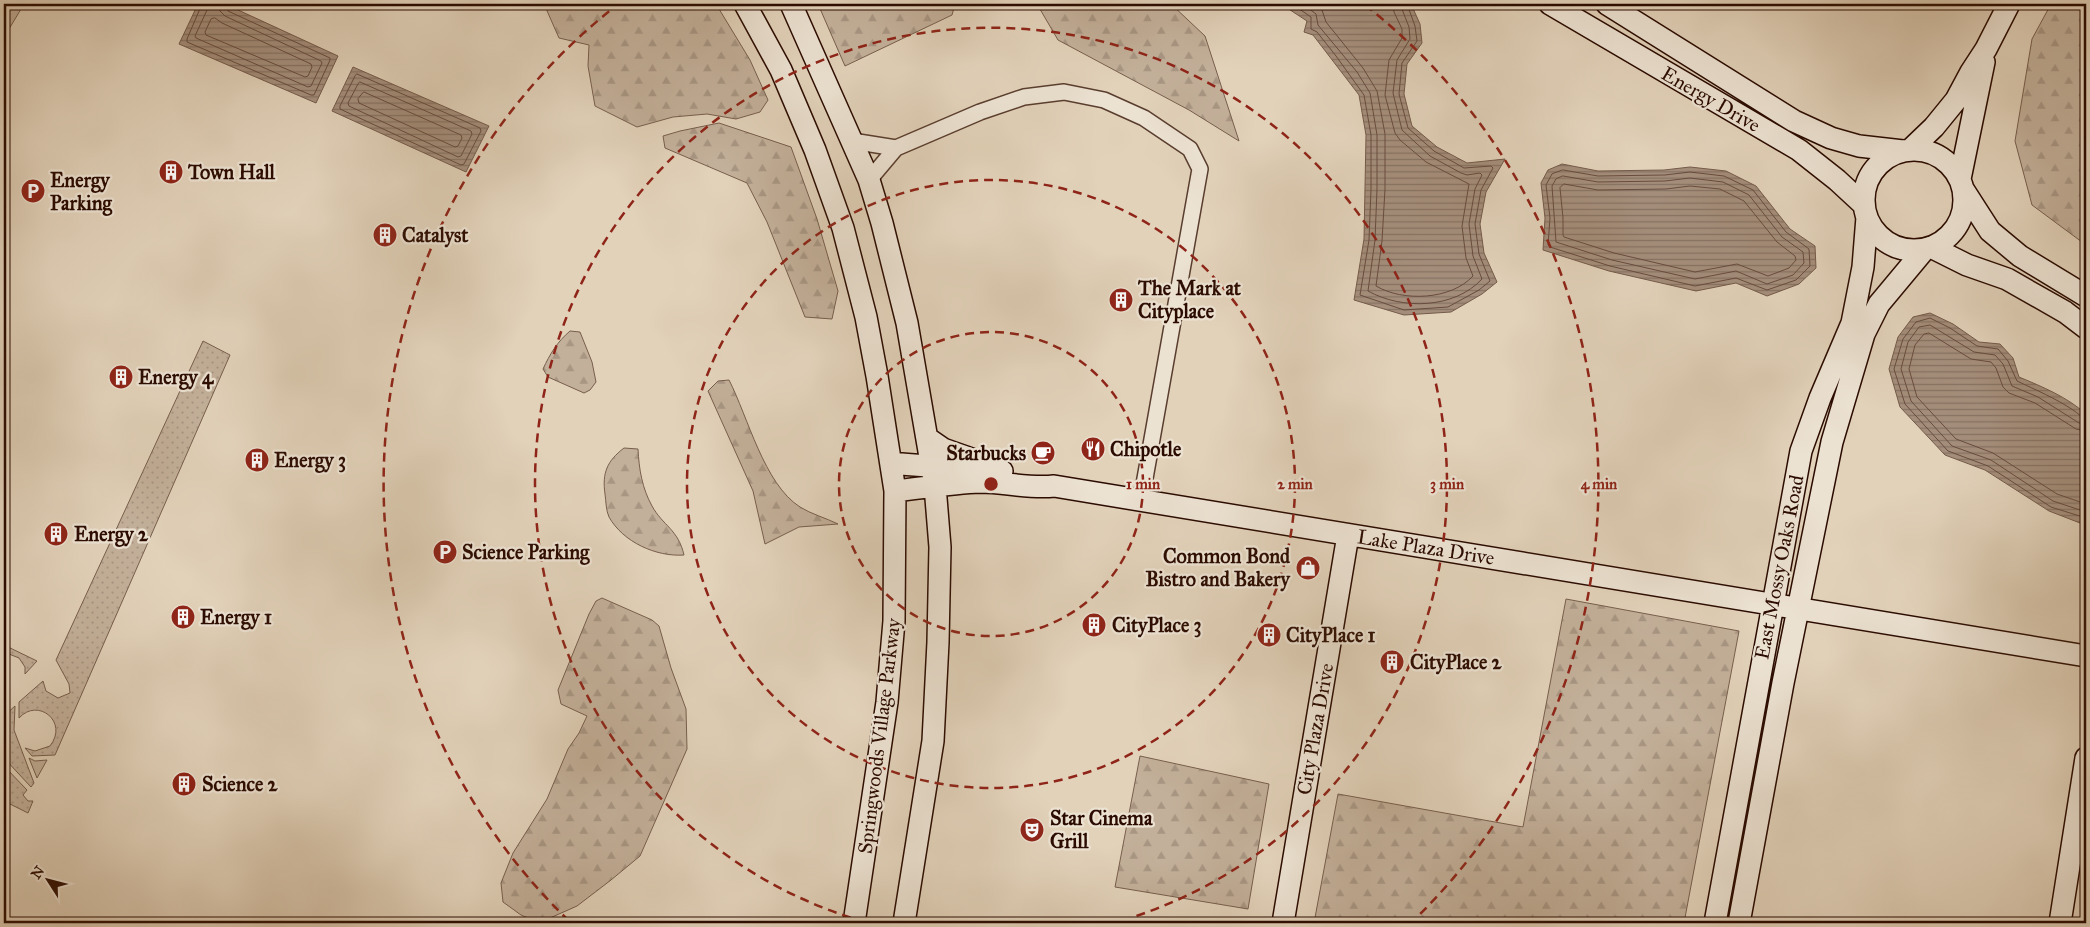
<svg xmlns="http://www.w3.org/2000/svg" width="2090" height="927" font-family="'IM FELL Great Primer',serif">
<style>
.green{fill:#c3b09a;stroke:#775e4d}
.forest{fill:url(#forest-firs);stroke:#775e4d}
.park{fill:url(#park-dots);stroke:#775e4d}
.water{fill:url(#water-rules);stroke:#745a4a}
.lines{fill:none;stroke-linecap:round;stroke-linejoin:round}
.shore{stroke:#684c3e;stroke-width:1}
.street-casing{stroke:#593d2e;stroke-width:18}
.secondary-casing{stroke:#2b0b00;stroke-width:24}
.street{stroke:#ece2d2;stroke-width:15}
.secondary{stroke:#ece2d2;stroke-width:21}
.ring{fill:none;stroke:#8f2418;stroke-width:2.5;stroke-dasharray:9 6}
.labels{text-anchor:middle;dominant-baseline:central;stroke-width:4.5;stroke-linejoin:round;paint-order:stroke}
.street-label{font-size:20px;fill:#2b0b00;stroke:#ece2d2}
.poi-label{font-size:20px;font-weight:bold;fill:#2b0b00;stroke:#ece2d2;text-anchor:start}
.centre{fill:#8f2418;stroke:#ece2d2;stroke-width:2.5}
.ring-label{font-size:15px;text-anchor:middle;font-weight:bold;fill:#8f2418;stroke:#ece2d2;stroke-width:4.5;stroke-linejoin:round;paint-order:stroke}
</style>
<defs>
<pattern id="forest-firs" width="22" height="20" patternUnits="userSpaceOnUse" patternTransform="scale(1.25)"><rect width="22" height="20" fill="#c3b09a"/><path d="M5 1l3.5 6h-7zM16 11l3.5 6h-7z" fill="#a89683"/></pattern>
<pattern id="park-dots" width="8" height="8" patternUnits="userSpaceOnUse" patternTransform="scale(1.25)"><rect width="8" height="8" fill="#c3b09a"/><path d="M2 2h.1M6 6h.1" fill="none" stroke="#a89683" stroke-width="1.8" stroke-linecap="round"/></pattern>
<pattern id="water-rules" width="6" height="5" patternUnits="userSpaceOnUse" patternTransform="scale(1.25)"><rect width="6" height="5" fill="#a48e7b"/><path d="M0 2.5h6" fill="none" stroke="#867262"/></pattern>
</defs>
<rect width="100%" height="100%" fill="#e2d2ba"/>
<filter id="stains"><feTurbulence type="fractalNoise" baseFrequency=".004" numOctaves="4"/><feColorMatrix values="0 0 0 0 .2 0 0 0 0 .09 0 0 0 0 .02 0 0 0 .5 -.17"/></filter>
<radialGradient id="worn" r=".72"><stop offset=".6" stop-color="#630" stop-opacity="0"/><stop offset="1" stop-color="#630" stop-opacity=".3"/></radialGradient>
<path class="green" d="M29 758 35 761 47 760 37 778Z"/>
<path class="forest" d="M4 4H24L6 34H4Z
M544 4H716L750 60 768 100 760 112 736 119 707 114 673 117 637 127 595 106 588 66 589 45 559 38Z
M818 4H955L952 15 845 66Z
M1037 4H1171L1205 36 1239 141 1189 110 1058 40Z
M2051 4H2086V245L2032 205 2015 141 2032 39Z
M719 123 791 147 817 219 838 291 832 319 805 317 767 222 747 183 665 148 663 136 680 131Z
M570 331 580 332 592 362 596 382 590 390 584 393 548 377 543 369C550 354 557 342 570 331Z
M729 380C748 417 764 484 800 507 811 514 826 518 838 524L799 527 765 544 753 491 708 391 718 381Z
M624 448 638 449C639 469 642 488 652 506 663 526 678 529 684 555 656 557 623 542 609 517 606 511 606 501 605 494 602 473 607 461 624 448Z
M602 598 652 620 659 626 671 668 686 709 687 749 640 856 611 880 577 906 550 918 533 920 521 915 503 902 501 883 513 853 547 799 568 749 579 733 587 716 561 704 558 690 589 614 596 601Z
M1566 599 1739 631 1684 923H1314L1338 794 1523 827Z
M1140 756 1269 784 1248 909 1115 887Z"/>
<path class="park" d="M203 341 230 355 55 755 32 756 25 748 35 751 50 746C69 722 38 697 19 718V702L43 681 46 691 58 698 70 693 69 684 56 660Z
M4 645 37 661 25 674V667L19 658 9 654 4 655Z
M15 706 14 730 34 783 31 787 4 758V716Z
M4 766 27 790 23 795 28 801H33L28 813 4 801Z"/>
<path class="water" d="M198 4H225L338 56 316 103 179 44Z
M1281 4H1411L1420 24 1422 43 1407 64 1404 94 1412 126 1437 147 1467 163 1505 159 1486 192 1480 224 1484 253 1497 282 1482 294 1451 312 1404 315 1354 300 1364 239 1366 135 1359 95 1313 35 1304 32 1307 21Z
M353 67 489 126 466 172 332 111Z
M1562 164 1598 171 1664 170 1690 167 1726 171 1756 186 1790 229 1815 246 1816 268 1799 284 1767 296 1736 283 1696 291 1609 271 1543 250 1545 218 1541 183 1548 170Z
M1930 313 1953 324 1979 342 2000 344 2013 358 2019 377C2043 387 2067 397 2086 414V523H2080L2049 511 1985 470 1945 455 1900 407 1889 369 1898 337 1913 317Z"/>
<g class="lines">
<path class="shore" d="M202 4 187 39V42L311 95H314L330 60V58L228 11 224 4
M208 4 207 10 195 36 196 38 308 87 311 86 322 63 321 61 225 16 220 11 218 4
M1292 4 1311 17V29L1317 32 1336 56 1364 95 1371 135V189L1369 240 1360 295 1404 310 1448 307 1479 290 1490 281 1479 254 1475 224 1481 190 1493 168 1491 166 1464 168 1434 151 1408 128 1399 94 1402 63 1417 41 1415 26 1407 4
M1303 4 1316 14 1318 25 1357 72 1370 93 1377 135V189L1375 240 1368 291C1402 310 1454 309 1482 279L1473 256 1469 224 1475 189 1482 175 1480 173 1467 175 1461 173 1430 156 1402 130 1393 93 1397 60 1410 39 1409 27 1400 4
M1315 4 1322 10 1326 22 1363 68 1377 91 1385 134V189L1382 241 1376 286C1403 302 1451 300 1473 276L1466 258 1462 226 1469 184 1426 162 1400 140 1395 133 1385 95 1389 60 1402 38V29L1394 12 1393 4
M215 18 222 23 311 64 312 67 308 76 305 77 206 35 205 32 211 19Z
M357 74 480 128 481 131 464 164 461 165 340 109V106L355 76Z
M360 82 471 131 472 134 461 156 458 157 349 106 348 103 358 84Z
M364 92 461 135 462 138 458 146 455 147 359 103 358 99Z
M1563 170 1598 176 1665 175 1690 172 1724 176 1753 190 1786 232 1809 249 1810 266 1796 280 1767 290 1736 278 1695 286 1610 266 1550 247 1548 245 1550 218 1546 185 1552 174Z
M1563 176 1598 182 1665 181 1690 178 1723 182 1749 195 1782 237 1803 252 1804 263 1793 275 1767 284 1736 271 1695 279 1612 260 1556 242 1552 186 1556 179Z
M1564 184 1598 190 1666 189 1690 186 1720 189 1744 201 1777 242 1795 256 1796 260 1789 268 1768 276 1737 264 1695 272 1614 253 1564 237 1563 235V218L1560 188Z
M2086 418C2080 417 2078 413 2073 410 2055 398 2036 390 2017 381L2008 361 1998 349 1977 346 1950 328 1930 318 1916 322 1903 339 1894 369 1905 404 1948 451 1988 466 2051 507 2086 518
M2086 424 2079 423 2038 397 2012 386 2003 364 1995 355 1974 352 1930 325 1919 327 1908 342 1901 369 1911 401 1952 446 1991 460 2053 501 2086 512
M2086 431 2076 429 2035 403 2009 393 2003 387 1996 368 1991 362 1971 359 1929 333 1924 334 1915 345 1909 369 1917 397 1956 439 1993 453 2057 494 2086 504"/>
<defs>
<path id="street" d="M852 141 896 148
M869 180 896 148 980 112 1024 97 1064 92 1104 100 1144 118 1190 149 1200 169 1141 501"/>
<path id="secondary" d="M745 4 781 70 815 150 843 228 866 317 877 376 895 491 894 621 887 702 854 923
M791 4 869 180 882 223 907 323 935 486 940 547 938 642 933 741 904 923
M1550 4 1799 150 1837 180 1864 205
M1607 4 1794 121 1831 138 1859 146 1903 151
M1864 200a50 50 0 1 1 100 0a50 50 0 1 1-100 0Z
M1910 150 1934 127 1956 100 1971 72 1986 49 2009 4
M1960 179 1984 62
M1963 189 1990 231 2020 256 2086 296
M1931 247 1967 265 2007 279 2065 312 2086 328
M927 438 943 449 983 463
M891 463C928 467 965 467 1002 471
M895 491C923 488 952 483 980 482 1005 482 1030 489 1054 486L2086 656
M1283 923 1348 535
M1715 923 1801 451 1820 398 1852 323 1863 267 1867 217
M1739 923 1783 683 1832 442 1864 334 1879 304 1924 250
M2060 923 2086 758"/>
</defs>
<use href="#street" class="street-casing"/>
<use href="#secondary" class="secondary-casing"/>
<use href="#street" class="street"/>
<use href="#secondary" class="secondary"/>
</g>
<g class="ring">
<circle cx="991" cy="484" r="152"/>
<circle cx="991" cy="484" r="304"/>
<path d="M865 922A456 456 0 1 1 1117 922"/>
<path d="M569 921A608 608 0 0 1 617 5M1365 5A608 608 0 0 1 1413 921"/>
</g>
<defs>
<symbol id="building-disc" viewBox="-11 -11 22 22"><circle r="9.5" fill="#8f2418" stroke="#ece2d2"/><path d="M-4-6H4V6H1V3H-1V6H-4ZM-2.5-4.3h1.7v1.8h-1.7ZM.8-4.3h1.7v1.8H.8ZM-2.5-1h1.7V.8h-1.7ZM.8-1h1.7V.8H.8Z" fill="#fff"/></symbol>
<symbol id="parking-disc" viewBox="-11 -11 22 22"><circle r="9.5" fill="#8f2418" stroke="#ece2d2"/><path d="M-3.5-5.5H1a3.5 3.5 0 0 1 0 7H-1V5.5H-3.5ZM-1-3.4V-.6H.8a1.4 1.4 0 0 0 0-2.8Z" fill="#fff"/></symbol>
<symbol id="restaurant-disc" viewBox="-11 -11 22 22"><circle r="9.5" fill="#8f2418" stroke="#ece2d2"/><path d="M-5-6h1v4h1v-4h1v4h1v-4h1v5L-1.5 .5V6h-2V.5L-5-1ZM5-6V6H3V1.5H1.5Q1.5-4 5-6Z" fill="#fff"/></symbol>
<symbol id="cafe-disc" viewBox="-11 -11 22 22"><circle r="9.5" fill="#8f2418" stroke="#ece2d2"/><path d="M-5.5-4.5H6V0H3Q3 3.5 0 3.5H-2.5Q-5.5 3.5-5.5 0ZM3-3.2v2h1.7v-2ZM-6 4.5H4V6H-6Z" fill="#fff"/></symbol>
<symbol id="shop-disc" viewBox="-11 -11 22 22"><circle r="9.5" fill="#8f2418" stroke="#ece2d2"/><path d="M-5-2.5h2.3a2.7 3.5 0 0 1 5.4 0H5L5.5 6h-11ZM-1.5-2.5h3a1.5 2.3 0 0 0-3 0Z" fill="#fff"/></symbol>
<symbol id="theatre-disc" viewBox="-11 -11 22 22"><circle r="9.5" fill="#8f2418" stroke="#ece2d2"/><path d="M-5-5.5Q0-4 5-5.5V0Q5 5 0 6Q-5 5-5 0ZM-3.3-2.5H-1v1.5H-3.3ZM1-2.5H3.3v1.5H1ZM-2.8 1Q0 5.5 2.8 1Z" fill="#fff"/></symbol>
</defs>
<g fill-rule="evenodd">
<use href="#building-disc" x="157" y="158" width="28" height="28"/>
<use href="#parking-disc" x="19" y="177" width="28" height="28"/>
<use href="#building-disc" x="371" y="221" width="28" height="28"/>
<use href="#building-disc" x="1107" y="286" width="28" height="28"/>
<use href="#building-disc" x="107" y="363" width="28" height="28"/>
<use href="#restaurant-disc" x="1079" y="435" width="28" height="28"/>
<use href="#cafe-disc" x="1029" y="439" width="28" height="28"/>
<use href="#building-disc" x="243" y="446" width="28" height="28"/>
<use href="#building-disc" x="42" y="520" width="28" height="28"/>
<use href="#parking-disc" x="431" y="538" width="28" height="28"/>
<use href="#shop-disc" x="1294" y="554" width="28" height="28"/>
<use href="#building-disc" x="169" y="603" width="28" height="28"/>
<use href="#building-disc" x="1080" y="611" width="28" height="28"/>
<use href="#building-disc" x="1255" y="621" width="28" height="28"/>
<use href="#building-disc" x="1378" y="648" width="28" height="28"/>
<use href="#building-disc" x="170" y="770" width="28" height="28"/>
<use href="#theatre-disc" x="1018" y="816" width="28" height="28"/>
</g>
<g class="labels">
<g class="street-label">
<text transform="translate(1711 99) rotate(30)">Energy Drive</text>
<text transform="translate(1426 547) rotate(9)">Lake Plaza Drive</text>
<text transform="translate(1779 567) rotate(-79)">East Mossy Oaks Road</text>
<text transform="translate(1315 729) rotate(-80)">City Plaza Drive</text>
<text transform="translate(879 736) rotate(-83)">Springwoods Village Parkway</text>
</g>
<g class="poi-label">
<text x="188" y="172">Town Hall</text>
<text x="50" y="180">Energy<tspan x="50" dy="23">Parking</tspan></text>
<text x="402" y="235">Catalyst</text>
<text x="1138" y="288">The Mark at<tspan x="1138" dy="23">Cityplace</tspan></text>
<text x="138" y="377">Energy 4</text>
<text x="1110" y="449">Chipotle</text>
<text x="1026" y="453" text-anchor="end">Starbucks</text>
<text x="274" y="460">Energy 3</text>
<text x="74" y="534">Energy 2</text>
<text x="462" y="552">Science Parking</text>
<text x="1290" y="556" text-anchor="end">Common Bond<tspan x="1290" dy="23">Bistro and Bakery</tspan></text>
<text x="200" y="617">Energy 1</text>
<text x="1112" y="625">CityPlace 3</text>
<text x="1286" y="635">CityPlace 1</text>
<text x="1410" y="662">CityPlace 2</text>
<text x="202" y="784">Science 2</text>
<text x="1050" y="818">Star Cinema<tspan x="1050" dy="23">Grill</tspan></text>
</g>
</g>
<circle cx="991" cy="484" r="8" class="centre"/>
<g class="ring-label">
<text x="1143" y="489">1 min</text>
<text x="1295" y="489">2 min</text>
<text x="1447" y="489">3 min</text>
<text x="1599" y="489">4 min</text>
</g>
<rect width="2090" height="927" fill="none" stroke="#e2d2ba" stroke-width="20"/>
<rect x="5" y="5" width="2080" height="917" fill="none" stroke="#2b0b00" stroke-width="2.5"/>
<rect x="10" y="10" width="2070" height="907" fill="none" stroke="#2b0b00"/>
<g transform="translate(48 880) rotate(306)" stroke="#ece2d2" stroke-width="4" paint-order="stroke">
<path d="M0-4L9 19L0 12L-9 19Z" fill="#2b0b00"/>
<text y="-8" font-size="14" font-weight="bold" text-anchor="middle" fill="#2b0b00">N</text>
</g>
<rect width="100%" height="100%" filter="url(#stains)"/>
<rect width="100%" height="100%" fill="url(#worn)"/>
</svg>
